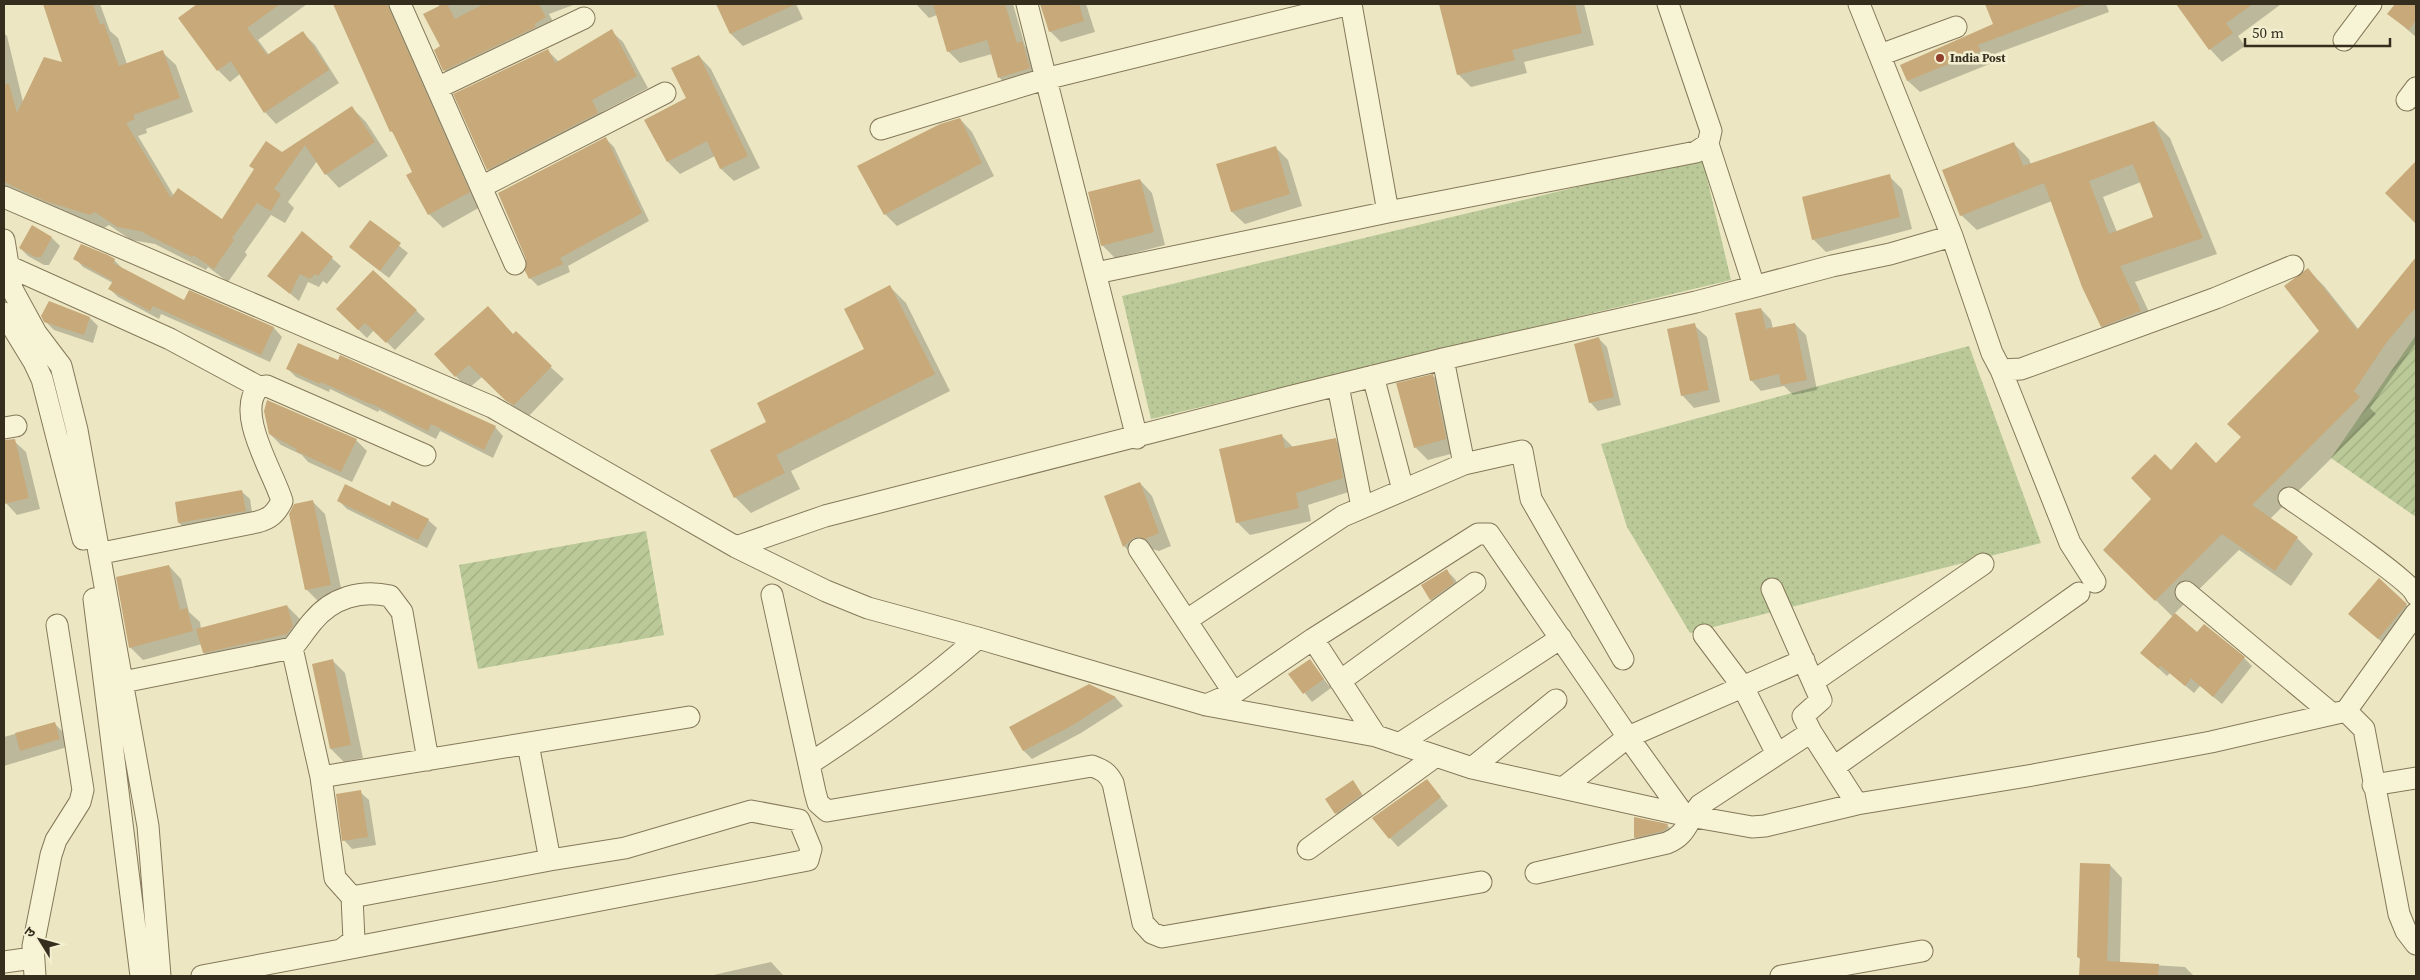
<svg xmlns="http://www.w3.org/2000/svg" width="2420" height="980" font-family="'Source Serif 4','Noto Sans Devanagari',serif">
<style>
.park{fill:url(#park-dots)}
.garden{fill:url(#garden-furrows)}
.shadow{fill:#0003;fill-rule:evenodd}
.building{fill:#c8a97a;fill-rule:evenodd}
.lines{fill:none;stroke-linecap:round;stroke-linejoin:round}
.minor-casing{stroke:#85785a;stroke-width:23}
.minor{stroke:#f7f3d5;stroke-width:21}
.poi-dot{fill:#913e2d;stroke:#f3f0d1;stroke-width:2}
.labels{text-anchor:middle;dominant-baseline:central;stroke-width:5;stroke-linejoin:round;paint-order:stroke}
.poi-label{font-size:12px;font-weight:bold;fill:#352d1e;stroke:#f3f0d1;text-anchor:start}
</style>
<defs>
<pattern id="park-dots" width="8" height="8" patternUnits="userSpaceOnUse" patternTransform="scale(1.25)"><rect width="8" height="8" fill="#bac997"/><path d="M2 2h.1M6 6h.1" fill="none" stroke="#a0ad82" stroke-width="1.8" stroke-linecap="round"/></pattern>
<pattern id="garden-furrows" width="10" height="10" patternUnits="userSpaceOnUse" patternTransform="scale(1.25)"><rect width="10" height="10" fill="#bac997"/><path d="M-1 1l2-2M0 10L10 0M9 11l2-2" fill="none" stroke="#a0ad82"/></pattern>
</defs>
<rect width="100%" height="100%" fill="#ece7c2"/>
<path class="park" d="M1702 157 1731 280 1151 419 1122 296Z
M1969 346 2041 543 1690 633 1627 527 1601 444Z"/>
<path class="garden" d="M2416 335V517L2331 458Z
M646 531 664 635 478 669 459 565Z"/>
<path class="shadow" d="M55 4H100L110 31 118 38 127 64 162 52 176 65 193 112 146 129 147 133 138 136 174 196 222 221 255 170 250 165 282 154 352 108 366 122 388 156 339 188 326 174 317 161 288 202 294 208 285 223 271 215 245 252 247 255 228 282 208 267 206 270 155 244 131 240 109 225 104 228 59 214 4 190V33L7 36 23 102 64 64 46 7Z
M199 4H307L258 40 269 55 303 33 315 45 339 83 276 124 265 112 240 74 230 82 218 70 180 18Z
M335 4H393L482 206 443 228 429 214 414 172 396 136 391 131Z
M439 4H576L549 14 557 29 456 82 444 70 435 50 441 47Z
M717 4H796L803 19 743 46 731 34Z
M916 4H1013L1025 46 1034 55 1042 80 1011 90 999 77 992 54 960 63 948 51 937 15 929 18Z
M1042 4H1086L1095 32 1061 42 1050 31Z
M1441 4H1584L1594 45 1524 62 1527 73 1471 87 1458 74Z
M1986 4H2106L2109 12 1989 56 1992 63 1920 92 1908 81 1902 66 1994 25Z
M2178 4H2279L2280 5 2238 36 2245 46 2222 62 2210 49Z
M2396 4H2416V37L2389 14Z
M611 31 623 42 648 88 602 112 609 125 500 181 488 169 548 51 559 62Z
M699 56 711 69 760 168 734 181 721 169 715 156 680 174 668 162Z
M960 119 972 132 994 176 897 226 885 214Z
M2154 122 2170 138 2217 254 2135 282 2156 327 2118 341 2102 326 2052 201 1977 230 1961 215 2014 144 2029 159 2031 165ZM2141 182 2154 218 2117 232 2103 197Z
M606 139 614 147 649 221 568 266 570 272 538 286 530 278Z
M1275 147 1288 160 1302 206 1245 224 1232 212 1218 165Z
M2416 163V222L2387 193Z
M1889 176 1902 189 1912 229 1826 252 1813 239Z
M1140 180 1152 193 1165 245 1115 258 1102 245Z
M370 222 408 253 389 278 359 255Z
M302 233 341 266 327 284 323 281 319 287 308 282 299 301 269 276Z
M52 238 60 246 49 265H44L28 256 20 248Z
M75 258 114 260 122 268 185 302 189 292 274 328 282 337 270 362 161 314 159 319 118 297 110 289 113 283 83 267Z
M2416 259V343L2370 408 2376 414 2270 519 2297 538 2313 554 2291 586 2239 550 2174 614 2197 634 2244 658 2252 666 2222 704 2200 686 2194 693 2170 673 2167 676 2150 661 2173 617 2121 566 2153 499 2171 472 2216 464 2242 437 2321 331 2308 270 2324 286 2359 330Z
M890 287 906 303 950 391 791 471 800 489 751 513 735 497 712 451 768 422 866 349Z
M401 296 425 319 395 350 374 330 367 338 337 309Z
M50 303 90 318 98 326 93 343 54 330 45 321Z
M1761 309 1771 320 1773 329 1795 324 1806 335 1817 390 1793 395 1784 386 1761 391 1751 380Z
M1694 325 1707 337 1720 402 1694 408 1682 395Z
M514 335 564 379 528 417 520 413 482 377 468 389 436 355Z
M1599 339 1607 347 1621 405 1598 411 1590 402Z
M288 369 495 427 503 436 493 458 440 431 436 439 379 410 378 412 330 389 329 392 296 377Z
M1433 376 1446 388 1458 452 1428 460 1415 447Z
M270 434 356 440 367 451 352 482 308 462 302 455 281 445Z
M1282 436 1293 447 1335 440 1348 452 1355 490 1308 505 1311 521 1250 535 1238 523 1221 450Z
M14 441 26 452 40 509 17 515 6 503 4 495V444Z
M1140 483 1152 496 1171 546 1159 551 1152 549 1145 551 1137 559 1124 546 1106 497Z
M241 491 250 499 253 519 188 531 179 523 176 503Z
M312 501 325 514 343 597 319 602 306 589Z
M339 501 390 508 428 520 437 528 427 548 347 509Z
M169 566 181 579 189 612 200 622 201 629 287 606 300 619 305 640 216 665 204 653 202 644 143 660 130 647Z
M1446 570 1455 579 1462 591 1439 608 1431 600 1423 585Z
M2406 605 2416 614 2391 650 2350 614Z
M333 661 345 673 363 758 344 762 331 749 314 665Z
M1309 661 1331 688 1312 702 1290 675Z
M1089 685 1116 698 1123 706 1081 733 1032 759 1024 751 1011 728Z
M54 723 63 732 67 747 4 766V737Z
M1426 780 1448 806 1398 847 1390 838Z
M1352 782 1369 803 1344 822 1336 813Z
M360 792 369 800 376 845 352 849 344 840Z
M1667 825 1676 834 1644 845 1635 837Z
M2110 865 2122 878 2120 963 2185 967 2194 976H2080L2081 960 2078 957Z
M771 962 784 976H709Z"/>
<path class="building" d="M43 4H93L100 25 104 23 119 66 163 50 180 98 133 115 135 119 126 123 171 198 178 188 222 219 254 169 249 166 266 141 282 152 352 106 375 142 325 175 305 145 274 189 281 194 271 211 257 203 232 238 234 240 214 269 193 255 192 257 140 231 117 227 95 212 90 215 45 201 4 182V84H9L17 113 44 57 62 62Z
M197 4H280L247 28 267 55 303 31 329 70 264 113 231 61 217 71 178 18Z
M333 4H387L470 192 428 215 406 175 412 172 392 131 390 132Z
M443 4H447L455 19 484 4H539L546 17 534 24 536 27 443 71 434 50 440 46 423 14Z
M716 4H796L730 34Z
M933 4H1005L1017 43 1022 41 1030 68 998 78 987 40 947 52Z
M1040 4H1079L1084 21 1049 32Z
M1439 4H1575L1582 33 1512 50 1515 60 1457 75Z
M1985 4 2084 5 1978 45 1981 51 1907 81 1900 65 1993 24Z
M2176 4H2253L2226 23 2233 33 2209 50Z
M2395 4H2416V20L2409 30 2387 14Z
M612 29 637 76 592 100 598 113 487 170 453 94 548 49 555 63Z
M699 55 748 156 720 169 707 141 667 162 644 120 686 98 671 68Z
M960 118 982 163 884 215 857 166 940 124Z
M2154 121 2203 238 2120 266 2141 311 2101 327 2082 287 2044 183 1960 216 1942 170 2014 142 2023 166ZM2133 164 2153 217 2109 234 2089 181Z
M606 137 642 213 560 258 563 264 529 279 525 271 526 259 498 193Z
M1276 146 1290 194 1231 212 1216 164Z
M2416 161V224L2385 193Z
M1890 174 1900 217 1812 240 1802 197Z
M1140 179 1154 232 1101 246 1088 192Z
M370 220 401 243 380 271 349 247Z
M32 225 52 237 41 257H35L19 248Z
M302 231 333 257 318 276 315 274 310 279 300 274 290 294 267 276Z
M81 244 108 255 115 259 113 263 184 300 189 290 274 327 261 355 153 306 150 311 108 289 113 281 73 259Z
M2416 257V307L2386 343 2354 391 2360 397 2252 505 2298 537 2275 571 2222 534 2155 601 2103 550 2151 499 2131 478 2155 454 2171 470 2196 442 2216 463 2241 437 2227 424 2319 331 2284 286 2308 268 2357 330Z
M373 270 417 310 386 343 365 323 358 330 336 309Z
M890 285 935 374 776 455 785 473 734 498 710 450 766 422 757 403 864 349 844 309Z
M49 301 90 317 84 335 44 322 41 316Z
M488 306 513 334 516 331 552 366 514 405 506 401 469 365 455 377 434 354Z
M1761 308 1766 329 1795 323 1807 380 1781 385 1779 374 1750 381 1735 313Z
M1695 323 1709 390 1681 396 1667 329Z
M1599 337 1614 397 1589 403 1574 344Z
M298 343 338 360 340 355 496 426 484 450 431 424 428 431 370 403V404L321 382 320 384 286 369Z
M1433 374 1446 439 1414 448 1396 383Z
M267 400 357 439 341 472 296 451 297 449 269 434 264 411Z
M1282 434 1285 448 1336 438 1343 478 1296 493 1299 508 1236 523 1219 449Z
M15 439 29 498 4 504V440Z
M1140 482 1159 533 1145 539 1139 537 1133 538 1123 547 1104 496Z
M345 484 390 506 392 501 429 519 418 540 337 501Z
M242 490 246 511 178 523 175 502Z
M313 500 331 585 305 590 289 514 294 504Z
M169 565 180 610 187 608 193 631 129 648 116 577Z
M1447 569 1454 583 1430 600 1421 585Z
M2379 578 2407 604 2378 639 2348 614Z
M287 605 293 626 287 634 203 653 196 629Z
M2175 613 2197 632 2204 624 2245 657 2213 697 2191 678 2185 686 2161 666 2158 668 2140 653Z
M333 659 351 745 330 749 312 664Z
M1310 659 1324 679 1303 694 1288 674Z
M1089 684 1116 697 1073 725 1023 751 1009 727Z
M55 722 60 739 20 751 15 733Z
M1427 779 1441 797 1389 839 1372 818Z
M1353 780 1362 794 1335 814 1325 799Z
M361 790 368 837 342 841 336 794Z
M1634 817 1668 824 1666 829 1663 831 1634 838Z
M2080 863 2110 864 2107 961 2159 964 2158 976H2079L2080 958 2077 957Z"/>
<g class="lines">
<defs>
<path id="minor" d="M400 4 515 264
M1027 4 1137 438
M1351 4 1388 212
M1859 4 1952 236 1992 353 2001 370 2021 369 2216 298 2293 266
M2344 40 2371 4
M1880 55 1956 27
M437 88 584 18
M2407 100 2416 88
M881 129 1045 79 1350 4
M1708 144 1754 286
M481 187 665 93
M4 197 492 407 736 547 826 591 868 608 978 638 1206 705 1376 736 1472 768 1684 815 1752 827 1765 826 1857 804 2033 775 2211 742 2346 711 2364 729 2399 914 2406 931 2416 944
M4 240 12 289 36 333 61 366 77 430 148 826 160 976
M8 266 170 339 259 387
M1096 273 1388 212 1696 152 1708 144 1711 131 1668 4
M4 313 34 362 42 379 83 539
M1443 359 1464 464
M2001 370 2070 543 2095 582
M1373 376 1403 490
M1338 386 1362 507
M4 428 16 426
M2289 498C2309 512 2411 581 2416 595
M736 547 825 516 1289 397 1443 359 1696 302 1832 266 1890 254 1952 236
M1139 549 1234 693
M107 552 257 522C270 519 276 513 282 501 274 473 234 412 259 387L267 386 425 455
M1772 589 1821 700 1803 716 1811 732 1857 804
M2186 592 2331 713
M772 595 815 792 818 803 827 811 1092 766C1103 770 1108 773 1113 783L1143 923 1152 933 1162 937 1481 882
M94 599 141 976
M1187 620 1343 516 1464 464 1522 451 1531 499 1623 659
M1704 635 1743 687 1777 754
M1313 639 1376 736
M292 648C300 639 305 630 313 621 332 598 361 589 390 596L402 612 428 760
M1340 681 1475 583
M1814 681 1983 564
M123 682 292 648 321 777 689 717
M1206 705 1234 693 1313 639 1478 534H1489L1628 737 1684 815
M2346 711 2416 613
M1399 744 1561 638
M809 764C869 725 924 685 978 638
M1834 767 2079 593
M1472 768 1556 700
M2373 785 2416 778
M1563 788 1628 737 1804 660
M1308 849 1436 756
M1536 873 1667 843C1687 835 1687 821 1700 805L1811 732
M352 897 550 860 528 744
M341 950 808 860 811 849 799 820 751 811 625 848 550 860
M4 962 33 958
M35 976 33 946 51 855 56 840 80 802 83 790 57 625
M202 976 341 950 354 940 352 897 335 878 321 777
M1781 976 1922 951"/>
</defs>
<use href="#minor" class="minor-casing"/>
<use href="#minor" class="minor"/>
</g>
<circle class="poi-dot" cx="1940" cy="58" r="5"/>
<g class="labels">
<g class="poi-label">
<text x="1950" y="58">India Post</text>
</g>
</g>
<rect width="2420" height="980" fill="none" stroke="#352d1e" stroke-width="10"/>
<g transform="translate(40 940) rotate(307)" stroke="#f3f0d1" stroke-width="4" paint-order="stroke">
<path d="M0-4L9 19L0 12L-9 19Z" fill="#352d1e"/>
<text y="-8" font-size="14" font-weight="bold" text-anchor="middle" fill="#352d1e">उ</text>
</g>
<path d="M2245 38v8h145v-8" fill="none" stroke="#352d1e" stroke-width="2.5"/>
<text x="2252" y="38" font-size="15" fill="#352d1e" stroke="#f3f0d1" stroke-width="4" paint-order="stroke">50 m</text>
</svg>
